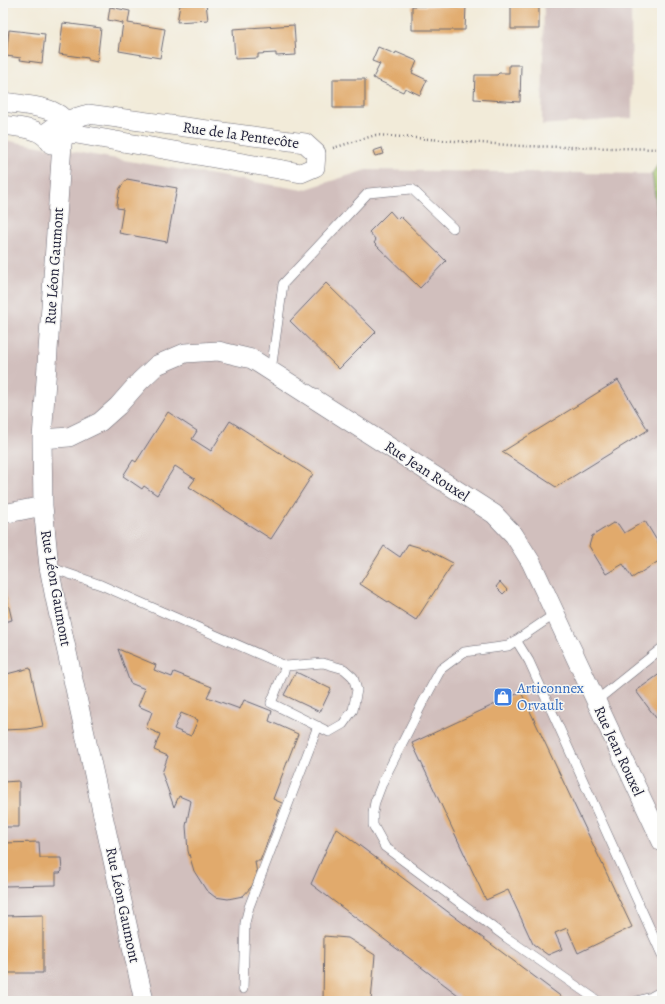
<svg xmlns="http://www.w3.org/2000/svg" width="665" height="1004" font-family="Alegreya,serif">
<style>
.industrial{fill:#d1bfbd}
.green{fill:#a7c76f;stroke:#647455}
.building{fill:#e1aa6c;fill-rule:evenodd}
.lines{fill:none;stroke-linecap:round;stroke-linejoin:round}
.lane-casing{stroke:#6b6872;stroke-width:10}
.street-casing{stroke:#6b6872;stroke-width:20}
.path{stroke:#6b6872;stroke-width:2.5;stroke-dasharray:1 3;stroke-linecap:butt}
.lane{stroke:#fff;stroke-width:9}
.street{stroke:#fff;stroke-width:19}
.labels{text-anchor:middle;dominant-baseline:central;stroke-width:3;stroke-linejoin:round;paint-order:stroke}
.street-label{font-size:15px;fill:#22223b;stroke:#f6f6f2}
.shop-label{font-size:15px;fill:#366cbe;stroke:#f6f6f2;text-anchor:start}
</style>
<rect width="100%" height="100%" fill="#f6f6f2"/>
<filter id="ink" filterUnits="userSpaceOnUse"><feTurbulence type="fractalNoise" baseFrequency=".025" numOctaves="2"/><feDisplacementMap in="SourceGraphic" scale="8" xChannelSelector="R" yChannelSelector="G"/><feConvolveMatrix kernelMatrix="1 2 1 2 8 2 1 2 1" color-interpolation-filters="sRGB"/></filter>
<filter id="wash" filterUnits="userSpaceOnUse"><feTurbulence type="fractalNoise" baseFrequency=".012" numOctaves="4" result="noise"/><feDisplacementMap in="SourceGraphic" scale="16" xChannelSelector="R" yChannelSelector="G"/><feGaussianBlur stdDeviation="0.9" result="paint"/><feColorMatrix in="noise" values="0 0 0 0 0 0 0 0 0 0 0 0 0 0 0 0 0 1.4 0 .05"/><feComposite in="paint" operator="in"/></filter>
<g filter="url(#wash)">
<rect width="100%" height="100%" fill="#f2ebd9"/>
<path class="industrial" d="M544 3H631L632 118 542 125Z
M3 140 303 190 366 170 652 174 662 243V1001H3Z"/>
<path class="green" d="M662 158V243L652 174Z"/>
<g id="blocks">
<path class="building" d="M206 3 208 20 177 22 180 5Z
M412 6H466L465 30H412Z
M511 6H539V29H511Z
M110 7 130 11 128 23 165 29 160 58 119 51 123 23 108 20Z
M63 23 101 28 97 62 88 60V58L59 54Z
M294 25 296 55 276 56V53L258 54V58L235 59 233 29Z
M9 30 45 34 42 63 20 60 21 58 6 56Z
M378 47 395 54 396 52 417 61 412 73 427 80 420 95 405 88 403 92 373 78 380 64 372 61Z
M509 65H521L520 102 474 99 475 75H497L499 73H509Z
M333 79H365V108H333Z
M382 148 384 154 375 156 373 151Z
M127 179 177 188 167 242 119 233 123 209 117 208V204L120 188Z
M390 211 397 219 400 216 446 261 420 288 374 243 376 240 369 232Z
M326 283 376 332 339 369 290 321Z
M618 380 648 430 556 487 502 452Z
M168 412 197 431 192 439 211 451 230 421 313 474 271 539 189 487 195 479 175 466 157 495 144 486 142 489 123 476 133 460 136 462Z
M645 521 662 549V559L632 578 623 564 606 574 589 546 592 536 613 523 618 524 624 533Z
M408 544 428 550 453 563 416 620 360 584 384 546 400 557Z
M500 582 507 590 503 594 496 587Z
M3 590H5L12 620 3 622Z
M118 649 156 665 154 670 172 677 174 672 212 687 207 697 240 709 244 700 272 711 269 721 298 734 273 799 282 803 260 861H255L257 874 252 886 243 896 228 899 215 897 206 890 194 871 188 851 186 826 191 801 179 796 174 807 162 773 168 756 154 750 160 734 146 728 152 712 138 706 145 689 130 683ZM181 713 198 720 191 736 174 729Z
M30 668 43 726 28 729 3 730V691H6L3 675Z
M296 672 331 689 320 712 284 695Z
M661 673 662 675V726L636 691Z
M521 692 632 927 578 953 567 928 555 933 562 949 548 955 533 944 508 890 486 900 412 743Z
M19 781V827H3V782Z
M336 828 567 1001H466L311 884Z
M39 842 40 858H61L62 871 60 873H56V885L3 886V843Z
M43 915V973H3V916Z
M324 936 348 938 375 955 371 1001H323Z"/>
</g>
</g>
<g filter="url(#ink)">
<use href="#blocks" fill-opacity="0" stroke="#6b6872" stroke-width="1"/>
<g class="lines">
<defs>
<path id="lane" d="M271 371 283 284 368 193 412 189 453 228
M49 567 101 585 286 666 271 703 329 732 343 724 353 710 357 690 353 677 344 669 323 663 286 666
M555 614 508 646 464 652 441 669 422 704 383 781 375 802 373 813V825L385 847 507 938 598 1001
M516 640 529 661 662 955
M596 701 662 648
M243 989 245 923 249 907 318 726
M637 1001 651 997 662 991"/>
<path id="street" d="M3 102C18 104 43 106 56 113 61 115 65 120 65 125 66 132 63 138 62 144L42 439 43 506 49 567 55 598 144 1001
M88 114 305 143 316 153 315 167 301 173 65 132 44 135C58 122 71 119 88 114Z
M3 125C21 128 41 127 51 144
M42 439 69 437 100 422 118 406 140 381 157 365 185 353 218 351 252 359 494 514 514 535 531 562 662 842
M3 514 43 506"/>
</defs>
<use href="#lane" class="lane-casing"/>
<use href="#street" class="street-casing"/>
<path class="path" d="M333 148 376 135 521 146 662 149"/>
<use href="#lane" class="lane"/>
<use href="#street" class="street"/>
</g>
</g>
<defs>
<symbol id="shop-square" viewBox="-11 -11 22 22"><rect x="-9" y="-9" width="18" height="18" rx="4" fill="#3f7fe0" stroke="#f6f6f2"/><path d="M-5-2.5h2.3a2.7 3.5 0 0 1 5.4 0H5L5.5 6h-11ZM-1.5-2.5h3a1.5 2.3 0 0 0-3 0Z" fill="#fff"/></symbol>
</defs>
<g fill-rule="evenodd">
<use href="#shop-square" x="492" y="686" width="22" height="22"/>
</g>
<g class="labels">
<g class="street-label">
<text transform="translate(241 135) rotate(8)">Rue de la Pentecôte</text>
<text transform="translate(54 266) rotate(-86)">Rue Léon Gaumont</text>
<text transform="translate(427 471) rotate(33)">Rue Jean Rouxel</text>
<text transform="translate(56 588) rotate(80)">Rue Léon Gaumont</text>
<text transform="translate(619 751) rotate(65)">Rue Jean Rouxel</text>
<text transform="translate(123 905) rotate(78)">Rue Léon Gaumont</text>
</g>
<g class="shop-label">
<text x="517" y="688">Articonnex<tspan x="517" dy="17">Orvault</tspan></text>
</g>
</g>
<rect width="665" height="1004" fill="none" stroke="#f6f6f2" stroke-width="16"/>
</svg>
